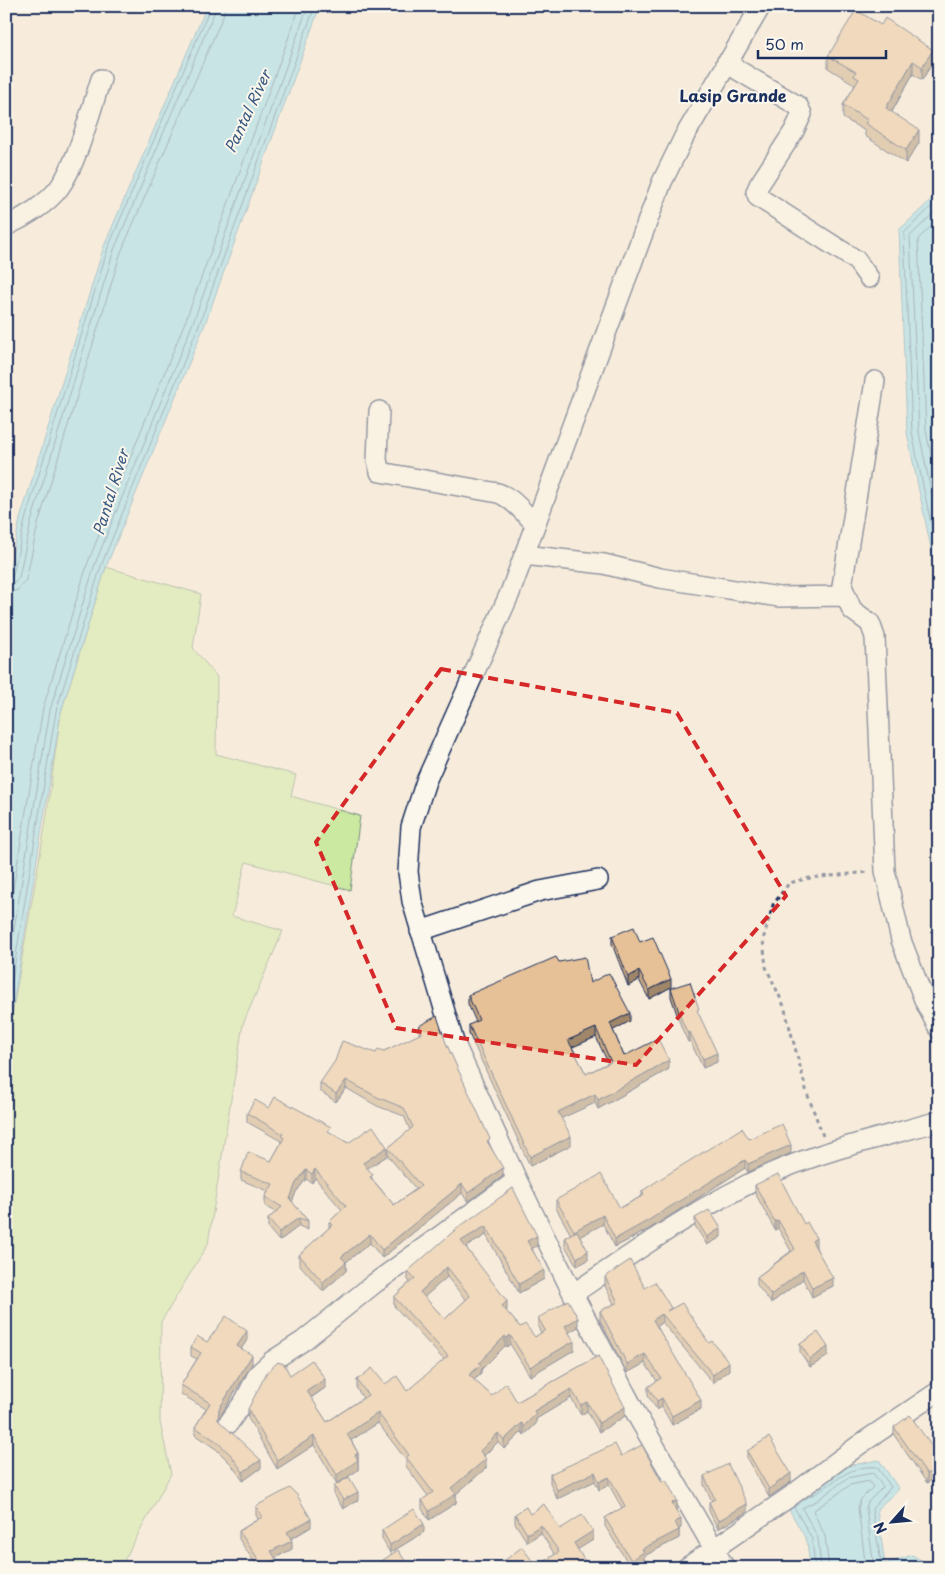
<svg xmlns="http://www.w3.org/2000/svg" width="945" height="1574" font-family="'Playpen Sans',sans-serif">
<style>
.green{fill:#cbe9a0;stroke:#738c7f}
.water{fill:#8fd9f0;stroke:#6195b6}
.lines{fill:none;stroke-linecap:round;stroke-linejoin:round}
.shore{stroke:#497398;stroke-width:1}
.street-casing{stroke:#1b2f5e;stroke-width:22}
.path{stroke:#1b2f5e;stroke-width:3;stroke-dasharray:4 4;stroke-linecap:butt}
.street{stroke:#fbf7ec;stroke-width:19}
.wall{fill:#c6a682;stroke:#1b2f5e;fill-rule:evenodd}
.shaded-wall{fill:#a1876a;stroke:#1b2f5e}
.building{fill:#e6c197;stroke:#1b2f5e;fill-rule:evenodd}
.marked{fill:none;stroke:#d62828;stroke-width:4;stroke-dasharray:10 6;stroke-linejoin:round}
.labels{text-anchor:middle;dominant-baseline:central;stroke-width:4;stroke-linejoin:round;paint-order:stroke}
.water-label{font-size:15px;font-style:italic;fill:#385a82;stroke:#fbf7ec}
.quarter-label{font-size:16px;font-weight:bold;fill:#1b2f5e;stroke:#fbf7ec}
</style>
<rect width="100%" height="100%" fill="#f7ecdb"/>
<filter id="ink" filterUnits="userSpaceOnUse"><feTurbulence type="fractalNoise" baseFrequency=".02" numOctaves="2"/><feDisplacementMap in="SourceGraphic" scale="10" xChannelSelector="R" yChannelSelector="G"/><feConvolveMatrix kernelMatrix="1 2 1 2 8 2 1 2 1" color-interpolation-filters="sRGB"/></filter>
<g filter="url(#ink)">
<path class="green" d="M106 567 201 594 193 648 217 677 216 754 296 775 291 796 360 816 350 890 246 862 232 916 283 931 243 1024 208 1244 161 1322 160 1422 171 1474 120 1568H6V1049L45 826 61 712Z"/>
<path class="water" d="M207 6H320L205 324 106 567 61 712 6 1048V585L20 519 104 246Z
M939 185V587L907 433 899 230 930 201Z
M879 1460 899 1489 877 1509 885 1564 912 1555 936 1568H810L807 1541 787 1506 842 1467Z"/>
<g class="lines">
<path class="shore" d="M939 196 933 205 904 233 912 433 939 562
M939 208 910 236 919 432 939 531
M939 219 918 239 926 431 939 493
M6 579 13 575 25 520 108 248 211 6
M6 585 14 584 19 577 31 522 114 250 217 6
M6 593 18 590 26 580 38 524 121 252 223 16 225 6
M6 932 43 708 88 562 187 317 300 6
M6 978 50 710 95 564 194 320 308 6
M6 1017 56 711 101 566 200 322 315 6
M805 1498C832 1489 844 1464 877 1467L891 1487 872 1509 882 1568
M794 1507 812 1539 815 1568
M821 1568 818 1538 802 1508 818 1500 847 1478 873 1473 883 1487 868 1502 866 1508 874 1568
M829 1568 825 1536 813 1511 850 1485 869 1481 873 1487 861 1499 858 1508 866 1568"/>
<defs>
<path id="street" d="M726 63 798 106 802 114 794 131 759 185 756 192 758 197 856 260 869 278
M6 226C24 218 47 204 59 188 77 164 91 109 101 79
M875 381 842 586 852 610 870 623 875 637 885 871 901 940 925 1002 939 1029
M379 411 377 460 380 472 498 493C514 498 523 514 536 523
M524 555 604 564 660 578 779 597 846 596
M420 931 540 891 598 880
M573 1294C637 1250 700 1205 772 1173 824 1150 883 1137 939 1121
M228 1424 245 1400 258 1374 272 1361 303 1341 375 1283 517 1180
M686 1568 788 1498 859 1445 939 1391
M725 1568 639 1419 573 1294 517 1180 454 1042 412 901 408 872 411 827 426 781 510 593 662 182 684 137 761 6"/>
</defs>
<use href="#street" class="street-casing"/>
<path class="path" d="M823 1136 807 1093 784 1006 766 967 763 940 773 905 789 883 810 878 869 872"/>
<use href="#street" class="street"/>
</g>
<path class="wall" d="M828 56 933 62 922 80 913 74 892 112 919 143 906 163 865 136V131L843 118V105L854 87V84L828 68Z
M612 936 640 942 671 987 649 999 639 980 628 986 612 944Z
M559 962 590 983 630 1021 613 1030 624 1056 669 1069 598 1109 595 1103 561 1118 571 1145 530 1166 469 1034V1025L476 1022 468 1004V995ZM596 1037 608 1063 586 1074 572 1047Z
M671 988 699 1015 717 1062 703 1068 690 1041 688 1042 682 1029 671 997Z
M419 1026 446 1043 503 1176 468 1202 462 1193 382 1258 370 1243 346 1262V1271L323 1291 299 1264V1255L329 1228V1222L342 1210 315 1178 312 1183 306 1179 296 1192 292 1202 308 1221V1230L299 1226 279 1241 268 1228V1219L276 1212 265 1206V1197L268 1191 241 1180V1172L271 1161 281 1143V1141L247 1122V1113L269 1108 331 1133 348 1143 387 1156 367 1168 373 1180 394 1205 416 1189 388 1156V1148L410 1130 404 1116 377 1106 346 1088 336 1102 320 1091V1083L376 1053 384 1051 419 1035Z
M749 1139 791 1153 748 1172 745 1168 649 1229 615 1247 603 1224 580 1236 588 1260 577 1266 565 1246V1237L571 1235 556 1208V1200L620 1208 642 1196V1191Z
M755 1185 816 1247 833 1286 812 1297 803 1279 771 1303 757 1285V1277L791 1251 778 1228 775 1230 755 1193Z
M513 1188 537 1246 532 1248 544 1279 519 1293 486 1235 466 1247 507 1310 506 1311 520 1327 535 1337 541 1333 538 1327V1318L578 1327 569 1332 574 1350 530 1376 510 1344 507 1347 505 1346 481 1370V1374L474 1380 492 1396 517 1402 598 1356 625 1416 599 1432 587 1411 581 1415 571 1398 536 1419V1424L524 1435 522 1432 504 1449 498 1442 484 1456 486 1468 456 1494V1503L429 1520 422 1509V1500L428 1496 406 1466V1460L378 1423 351 1440 358 1453V1470L337 1484 314 1445 277 1469 248 1418V1409L290 1375 325 1388 311 1398 327 1422 363 1398 357 1389V1380L385 1384 407 1391 444 1360 394 1306V1297L410 1282 408 1280V1271ZM447 1277 466 1300 445 1319 424 1297Z
M695 1218 721 1237 707 1245 695 1226Z
M605 1277 645 1288 671 1308 709 1343 729 1370 713 1383 662 1322 657 1326 701 1409 672 1425 662 1407 657 1410 648 1396V1387L657 1381 645 1363 627 1373 600 1320V1311L614 1304 605 1286Z
M247 1340 241 1349 252 1364 219 1418 218 1420 261 1468 243 1481 231 1464 216 1449 195 1435V1427L206 1409 181 1394V1385L197 1359 191 1356V1347L207 1342Z
M800 1344 828 1356 810 1367 800 1352Z
M894 1427 939 1457V1475L927 1483 894 1435Z
M747 1451 791 1482 769 1497 747 1459Z
M621 1456 677 1509 676 1510 681 1528 679 1529V1538L644 1556V1561L632 1568H631L605 1526V1518L622 1508 609 1485 599 1490 595 1481 557 1499 550 1483V1474Z
M704 1476 747 1512 718 1529 709 1511V1502L712 1501 704 1485Z
M334 1486 358 1500 343 1509 334 1494Z
M256 1506 311 1527 291 1539 292 1549 275 1558 276 1568H258L239 1539V1531L258 1519 256 1515Z
M515 1514H530L560 1529 593 1540 578 1549 536 1566 555 1555 541 1533 527 1542 515 1523Z
M382 1530 424 1532 390 1553 382 1539Z"/>
<path class="shaded-wall" d="M933 50V62L922 80V67Z
M913 61V74L886 121V108Z
M919 130V143L906 163V150Z
M639 971V980L628 986V977Z
M671 979V987L649 999V990Z
M630 1013V1021L610 1032V1023Z
M596 1028V1037L568 1049V1040Z
M690 1032V1041L688 1042V1034Z
M717 1053V1062L703 1068V1059Z
M669 1060V1069L598 1109V1100Z
M346 1080V1088L336 1102V1094Z
M595 1094V1103L558 1120V1112Z
M571 1136V1145L530 1166V1157Z
M791 1145V1153L748 1172V1164Z
M387 1147V1156L363 1171V1163Z
M745 1160V1168L649 1229 615 1247V1239Z
M503 1168V1176L468 1202V1193Z
M315 1169V1178L312 1183V1174Z
M306 1170V1179L296 1192 290 1207V1199L296 1183Z
M462 1184V1193L382 1258V1250Z
M603 1215V1224L574 1240V1231Z
M299 1218V1226L279 1241V1232Z
M778 1220V1228L775 1230V1222Z
M486 1226V1235L461 1250V1241Z
M721 1228V1237L707 1245V1237Z
M370 1234V1243L341 1266V1257Z
M537 1236V1246L527 1251V1241Z
M816 1238V1247L812 1249V1241Z
M588 1251V1260L577 1266V1258Z
M346 1262V1271L323 1291V1282Z
M447 1267V1277L420 1301V1292Z
M544 1270V1279L519 1293V1284Z
M803 1270V1279L771 1303V1295Z
M833 1278V1286L812 1297V1288Z
M507 1301V1310L502 1315V1306Z
M662 1314V1322L653 1329V1320Z
M578 1318V1327L565 1335V1326Z
M247 1331V1340L237 1355V1346Z
M510 1335V1344L507 1347V1338Z
M505 1336V1346L481 1370V1374L469 1384V1375L479 1363Z
M574 1341V1350L530 1376V1367Z
M828 1347V1356L810 1367V1359Z
M645 1354V1363L627 1373V1364Z
M252 1355V1364L219 1418 218 1428 219 1409Z
M729 1362V1370L713 1383V1375Z
M325 1379V1388L307 1400V1391Z
M571 1389V1398L536 1419V1424L524 1435V1426L534 1411Z
M662 1398V1407L657 1410V1401Z
M701 1400V1409L672 1425V1416Z
M587 1402V1411L581 1415V1405Z
M625 1407V1416L599 1432V1423Z
M378 1413V1423L347 1443V1434Z
M522 1423V1432L504 1449V1440Z
M498 1433V1442L480 1460V1451Z
M314 1436V1445L277 1469V1460Z
M358 1453V1470L337 1484V1475L355 1455Z
M486 1459V1468L455 1495 456 1494V1503L429 1520V1511L451 1488Z
M261 1460V1468L243 1481V1472Z
M939 1467V1475L927 1483V1474Z
M595 1472V1481L557 1499V1490Z
M791 1473V1482L769 1497V1489Z
M609 1477V1485L599 1490V1482Z
M358 1492V1500L343 1509V1500Z
M677 1501V1509L672 1512V1503Z
M747 1504V1512L718 1529V1521Z
M311 1519V1527L287 1541V1532Z
M681 1519V1528L675 1531V1522Z
M424 1524V1532L390 1553V1545Z
M541 1525V1533L527 1542V1534Z
M679 1530V1538L644 1556V1561L631 1568V1560L642 1549Z
M593 1531V1540L574 1552V1543Z
M292 1541V1549L271 1560V1551Z
M276 1559V1568H263V1566Z"/>
<path class="building" d="M856 10 881 25 885 18 933 50 922 67 913 61 886 108 919 130 906 150 865 123 868 120 843 105 859 79 854 76 856 72 828 56Z
M634 927 640 942 653 937 671 979 649 990 639 971 628 977 612 936Z
M556 957 559 962 585 957 590 983 609 973 630 1013 610 1023 624 1056 658 1039 669 1060 598 1100 595 1094 558 1112 571 1136 530 1157 469 1025 479 1020 468 995ZM596 1028 611 1062 586 1074 568 1040Z
M690 982 699 1009 697 1010 717 1053 703 1059 690 1032 688 1034 682 1021 671 988Z
M437 1016 446 1043 490 1139 487 1141 503 1168 468 1193 462 1184 382 1250 370 1234 341 1257 346 1262 323 1282 299 1255 332 1225 329 1222 346 1206 315 1169 312 1174 306 1170 296 1183 290 1199 308 1221 299 1218 279 1232 268 1219 282 1207 265 1197 273 1184 241 1172 248 1152 271 1161 284 1138 281 1136 283 1134 247 1113 255 1100 269 1108 275 1097 331 1127 328 1131 348 1143 373 1126 387 1147 363 1163 373 1175 370 1177 394 1205 421 1186 388 1148 413 1127 404 1108 377 1097 346 1080 336 1094 320 1083 335 1061 342 1041 376 1053 378 1049 384 1051 422 1033 419 1026Z
M782 1124 791 1145 748 1164 745 1160 649 1220 615 1239 603 1215 574 1231 556 1200 601 1174 620 1208 644 1195 642 1191 657 1181 742 1128 749 1139Z
M778 1174 804 1224 807 1222 816 1238 812 1241 833 1278 812 1288 803 1270 771 1295 757 1277 795 1249 778 1220 775 1222 755 1185Z
M513 1188 537 1236 527 1241 544 1270 519 1284 486 1226 461 1241 507 1301 502 1306 520 1327 525 1324 535 1337 545 1330 538 1318 568 1300 578 1318 565 1326 574 1341 530 1367 510 1335 507 1338 505 1336 479 1363 481 1365 469 1375 492 1396 506 1383 517 1402 598 1356 625 1407 599 1423 587 1402 581 1405 571 1389 534 1411 536 1414 524 1426 522 1423 504 1440 498 1433 480 1451 486 1459 451 1488 456 1494 429 1511 422 1500 433 1492 406 1457 409 1455 378 1413 347 1434 358 1453 355 1455 358 1460 337 1475 314 1436 277 1460 248 1409 267 1372 278 1362 284 1364 290 1375 312 1360 325 1379 307 1391 327 1422 368 1395 357 1380 372 1368 385 1384 397 1376 407 1391 448 1356 394 1297 415 1278 408 1271 455 1230ZM447 1267 470 1296 445 1319 420 1292Z
M709 1210 721 1228 707 1237 695 1218Z
M577 1231 588 1251 577 1258 565 1237Z
M630 1260 645 1288 655 1282 671 1308 667 1311 682 1303 709 1343 712 1341 729 1362 713 1375 662 1314 653 1320 701 1400 672 1416 662 1398 657 1401 648 1387 661 1378 645 1354 627 1364 600 1311 618 1302 605 1277Z
M226 1316 247 1331 237 1346 252 1355 219 1409 218 1420 261 1460 243 1472 231 1455 216 1441 195 1427 210 1403 181 1385 201 1353 191 1347 197 1336 207 1342Z
M818 1332 828 1347 810 1359 800 1344Z
M910 1415 939 1457V1467L927 1474 894 1427Z
M769 1437 791 1473 769 1489 747 1451Z
M615 1444 621 1456 642 1445 662 1482 666 1480 677 1501 672 1503 681 1519 675 1522 679 1530 642 1549 644 1552 631 1560 605 1518 625 1506 609 1477 599 1482 595 1472 557 1490 550 1474Z
M728 1464 747 1504 718 1521 709 1502 715 1499 704 1476Z
M349 1477 358 1492 343 1500 334 1486Z
M290 1488 297 1495 311 1519 287 1532 292 1541 271 1551 276 1559 263 1566 239 1531 262 1517 256 1506Z
M544 1504 560 1529 582 1515 593 1531 574 1543 589 1568H495L522 1547 536 1566 559 1552 541 1525 527 1534 515 1514 526 1507 530 1514Z
M414 1509 424 1524 390 1545 382 1530Z
M398 1550 410 1568H379L377 1564Z"/>
</g>
<path d="M0 0H945V1574H0ZM441 669 677 713 786 896 636 1065 396 1028 316 842Z" fill="#f7ecdb" fill-opacity=".55" fill-rule="evenodd"/>
<path class="marked" d="M441 669 677 713 786 896 636 1065 396 1028 316 842Z"/>
<g class="labels">
<g class="water-label">
<text transform="translate(247 111) rotate(-65)">Pantal River</text>
<text transform="translate(110 492) rotate(-73)">Pantal River</text>
</g>
<g class="quarter-label">
<text x="733" y="95">Lasip Grande</text>
</g>
</g>
<rect width="945" height="1574" fill="none" stroke="#fbf7ec" stroke-width="25"/>
<rect x="12" y="12" width="920" height="1549" fill="none" stroke="#1b2f5e" stroke-width="2" filter="url(#ink)"/>
<g transform="translate(892 1522) rotate(243)" stroke="#fbf7ec" stroke-width="4" paint-order="stroke">
<path d="M0-4L9 19L0 12L-9 19Z" fill="#1b2f5e"/>
<text y="-8" font-size="14" font-weight="bold" text-anchor="middle" fill="#1b2f5e">N</text>
</g>
<path d="M758 50v8h128v-8" fill="none" stroke="#1b2f5e" stroke-width="2.5"/>
<text x="765" y="50" font-size="15" fill="#1b2f5e" stroke="#fbf7ec" stroke-width="4" paint-order="stroke">50 m</text>
</svg>
